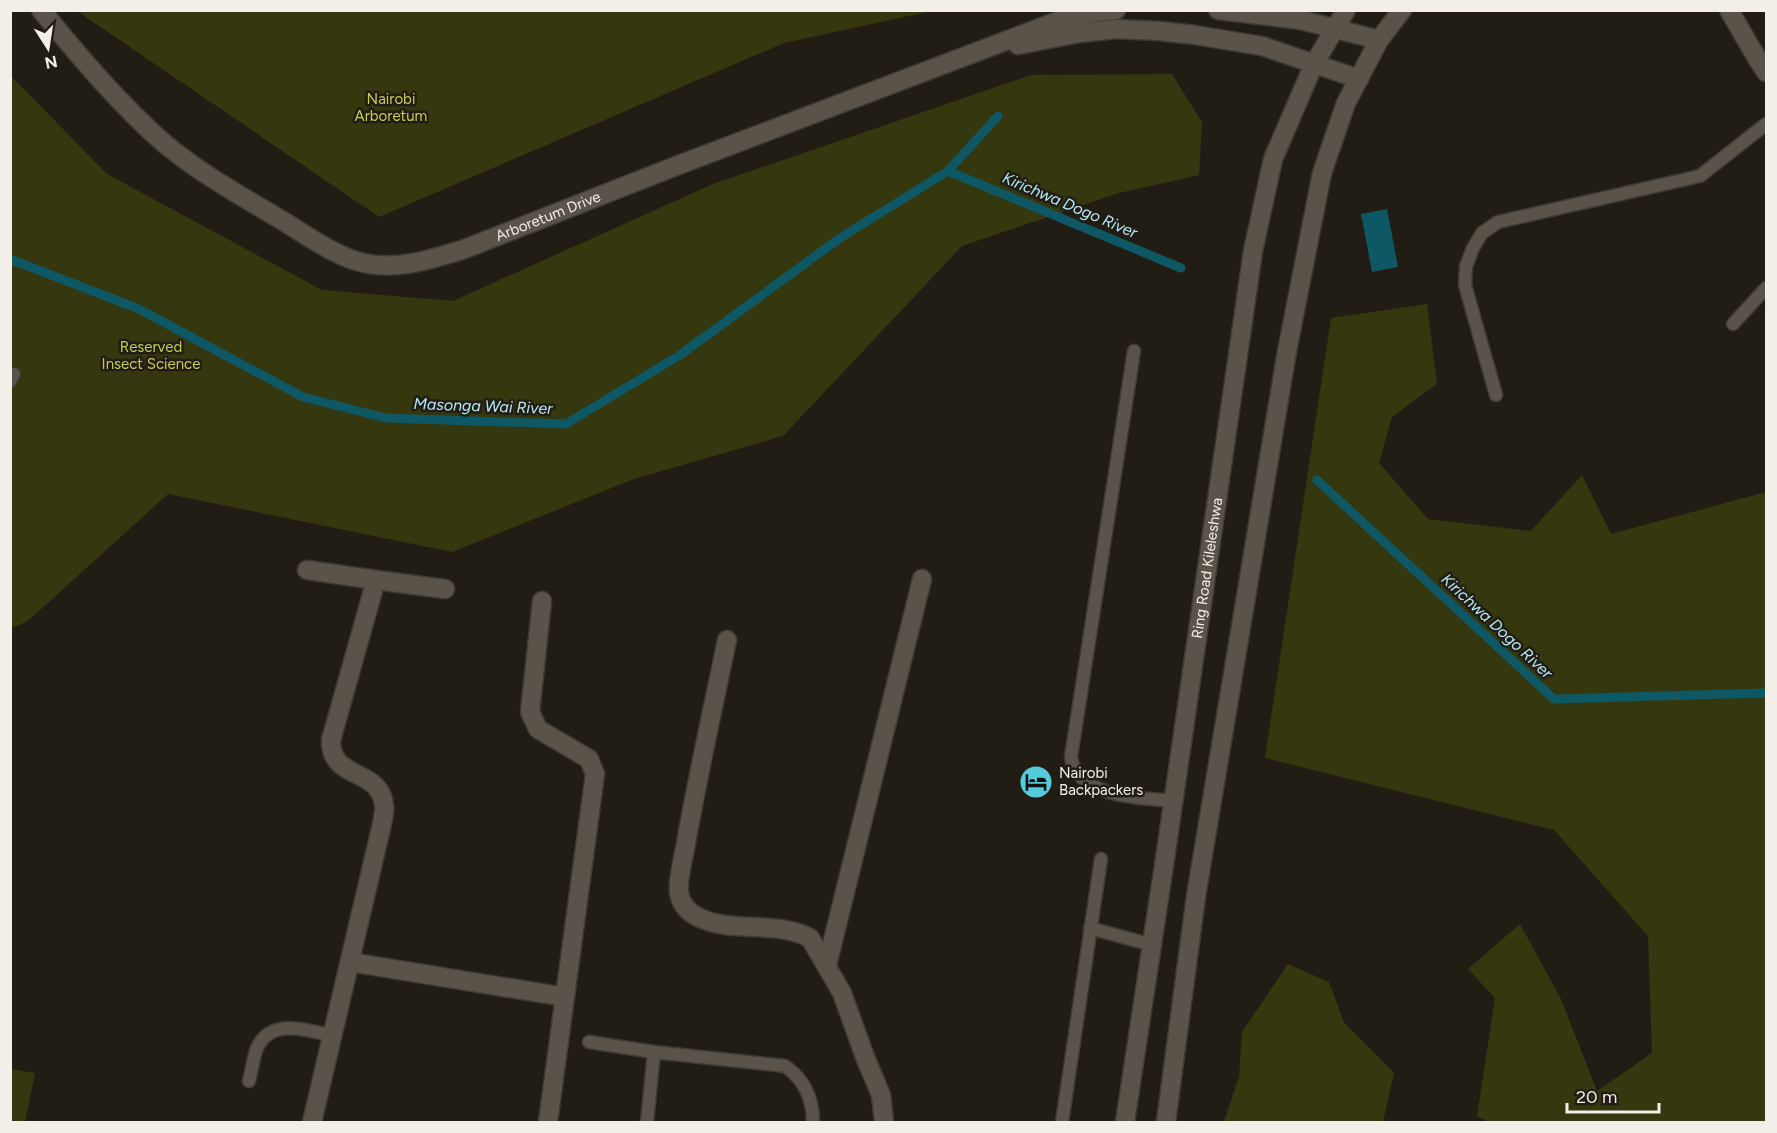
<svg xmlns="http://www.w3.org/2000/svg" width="1777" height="1133" font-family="Figtree,sans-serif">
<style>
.green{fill:#35370f}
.water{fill:#0e5764}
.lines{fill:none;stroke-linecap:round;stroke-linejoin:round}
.stream{stroke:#0e5764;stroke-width:9}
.lane-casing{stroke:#3e3a35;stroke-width:15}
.street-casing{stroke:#3e3a35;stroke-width:21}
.secondary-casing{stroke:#3e3a35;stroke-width:21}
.lane{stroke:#595349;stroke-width:12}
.street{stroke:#595349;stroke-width:18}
.secondary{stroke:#595349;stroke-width:18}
.labels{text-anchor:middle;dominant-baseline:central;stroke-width:5;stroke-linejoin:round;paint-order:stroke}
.park-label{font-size:15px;fill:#c4cd53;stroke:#221d14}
.street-label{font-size:15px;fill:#f2eee8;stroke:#221d14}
.poi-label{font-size:15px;fill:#f2eee8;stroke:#221d14;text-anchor:start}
.water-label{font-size:16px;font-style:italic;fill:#b3eaf6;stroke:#221d14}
</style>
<rect width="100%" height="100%" fill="#221d14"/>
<path class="green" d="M77 11H932L784 43 379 217Z
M1172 74 1202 122 1199 175 1119 193 962 246 783 436 634 479 452 552 168 494 28 621 11 628V76L107 174 322 290 453 301 713 184 1031 75Z
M1427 304 1437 384 1392 417 1379 463 1428 519 1531 531 1582 475 1611 534 1766 492V1122H1488L1477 1116 1495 998 1468 969 1520 924 1561 999 1597 1091 1652 1053 1648 936 1554 830 1265 758 1331 318Z
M1288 964 1329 982 1344 1022 1394 1073 1383 1122H1337L1336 1121 1331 1122H1224L1239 1077 1242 1032Z
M11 1069 35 1073 25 1122H11Z"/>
<path class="water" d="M1387 209 1398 267 1372 272 1361 214Z"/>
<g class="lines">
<path class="stream" d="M948 171 1181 268
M10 259 139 309 303 397 386 418 566 424 680 355 840 238 948 171 998 116
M1317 480 1554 699 1766 693"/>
<defs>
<path id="lane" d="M1733 324 1766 288
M1134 351 1071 757C1077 798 1142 798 1174 801
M10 381 14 374
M1496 395 1465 285 1466 266 1473 248 1482 233 1498 222 1700 176 1766 124
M1090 928 1152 945
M589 1042 654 1052 785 1066C805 1080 813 1099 813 1122
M249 1081C252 1070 253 1058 257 1048 271 1017 308 1030 333 1036
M647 1122 654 1052
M1062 1122 1101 859"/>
<g id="street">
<path id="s1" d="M41 10C80 57 119 104 165 144 201 174 243 197 283 221 308 236 336 257 364 263 397 271 431 259 462 250L676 166 1066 18 1099 12 1116 10"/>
<path d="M1218 10 1301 20 1379 40"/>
<path d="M1729 10 1758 60 1766 72"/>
<path d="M1018 45 1079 33 1116 29 1159 31 1195 35 1262 46 1359 79"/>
<path d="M307 570 376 580 331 740C330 781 380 767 384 805 385 810 383 818 382 824L312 1122"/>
<path d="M376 580 445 589"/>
<path d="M542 601 530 712 538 729 589 759 595 774 548 1122"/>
<path d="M727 640C713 708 698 775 686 843 684 856 677 880 679 893 681 904 688 912 698 917 732 934 776 920 810 938L842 993 865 1057 881 1095 884 1122"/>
<path d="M350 962 565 997"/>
<path d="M827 965 922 579"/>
</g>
<g id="secondary">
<path id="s2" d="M1125 1122 1166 852 1253 251 1273 159 1314 64 1346 10"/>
<path d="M1166 1122 1196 896 1287 351 1322 173 1346 103 1379 40 1402 10"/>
</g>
</defs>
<use href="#lane" class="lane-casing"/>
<use href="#street" class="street-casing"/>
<use href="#secondary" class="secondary-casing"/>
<use href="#lane" class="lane"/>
<use href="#street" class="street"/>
<use href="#secondary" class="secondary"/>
</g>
<defs>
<symbol id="hotel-disc" viewBox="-11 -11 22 22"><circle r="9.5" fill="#53cbdb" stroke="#221d14"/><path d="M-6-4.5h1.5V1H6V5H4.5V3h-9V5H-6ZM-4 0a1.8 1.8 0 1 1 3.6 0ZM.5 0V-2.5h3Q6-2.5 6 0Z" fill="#111"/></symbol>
</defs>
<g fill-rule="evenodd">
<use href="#hotel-disc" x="1017" y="763" width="38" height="38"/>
</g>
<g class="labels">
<g class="park-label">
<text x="391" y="99">Nairobi<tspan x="391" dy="17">Arboretum</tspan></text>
<text x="151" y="347">Reserved<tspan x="151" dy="17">Insect Science</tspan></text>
</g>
<g class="street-label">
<text stroke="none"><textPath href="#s1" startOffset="608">Arboretum Drive</textPath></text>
<text stroke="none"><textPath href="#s2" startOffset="560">Ring Road Kileleshwa</textPath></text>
</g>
<g class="poi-label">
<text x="1059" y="773">Nairobi<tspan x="1059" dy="17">Backpackers</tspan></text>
</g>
<g class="water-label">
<text transform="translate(1070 205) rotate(23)">Kirichwa Dogo River</text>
<text transform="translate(483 406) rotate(2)">Masonga Wai River</text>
<text transform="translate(1497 626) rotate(43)">Kirichwa Dogo River</text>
</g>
</g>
<rect width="1777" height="1133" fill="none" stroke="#f2eee8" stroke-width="24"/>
<g transform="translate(48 48) rotate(168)" stroke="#221d14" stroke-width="4.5" paint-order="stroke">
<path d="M0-4.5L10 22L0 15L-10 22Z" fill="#f2eee8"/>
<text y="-9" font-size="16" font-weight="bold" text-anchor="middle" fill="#f2eee8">N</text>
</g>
<path d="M1567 1103v9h92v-9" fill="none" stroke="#f2eee8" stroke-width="3"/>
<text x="1576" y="1103" font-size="18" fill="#f2eee8" stroke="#221d14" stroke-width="4.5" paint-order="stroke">20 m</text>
</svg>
